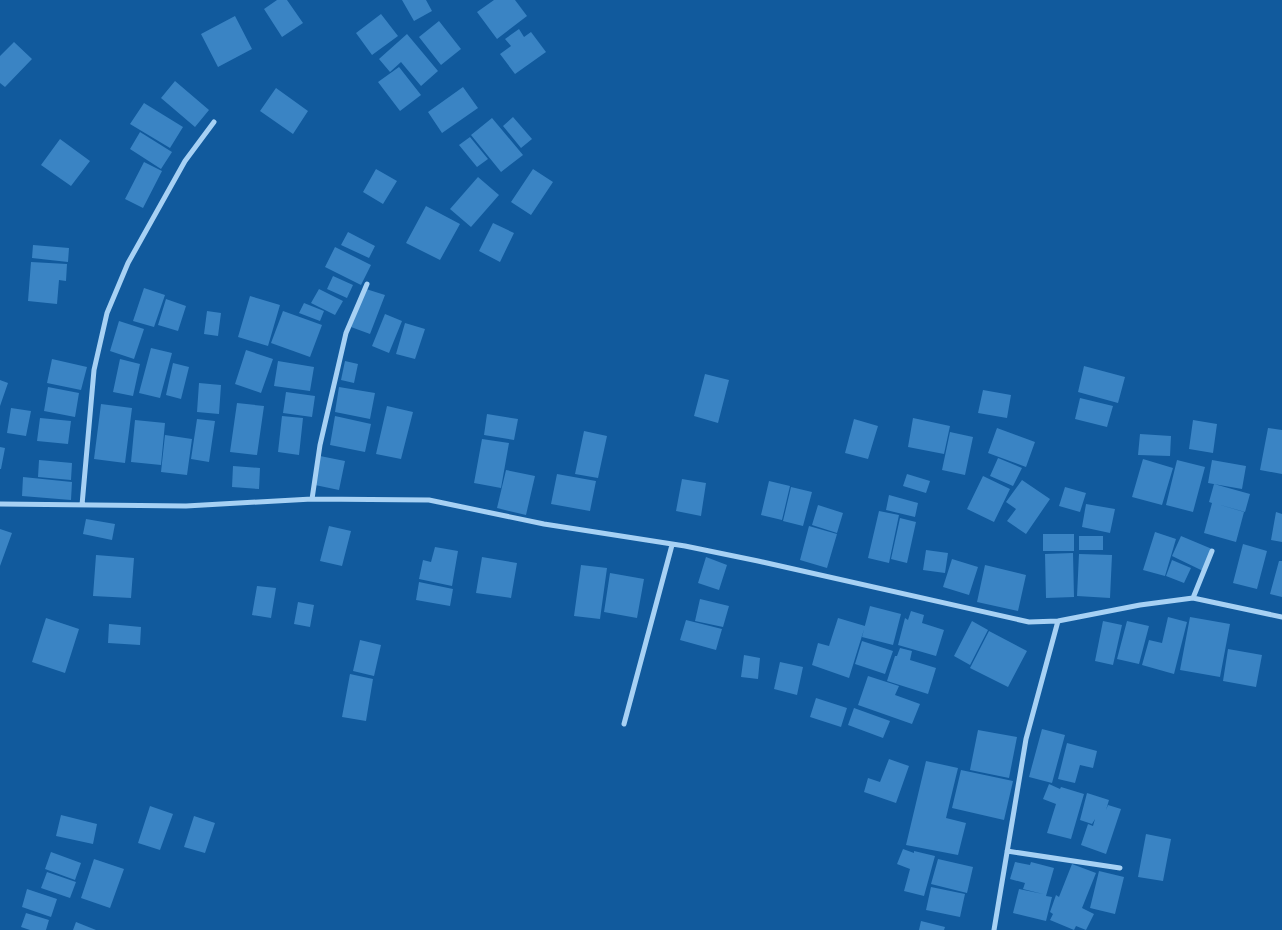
<svg xmlns="http://www.w3.org/2000/svg" width="1282" height="930" font-family="Ubuntu,sans-serif">
<style>
.building{fill:#3a84c4}
.lines{fill:none;stroke-linecap:round;stroke-linejoin:round}
.street{stroke:#a7d1f4;stroke-width:5}
</style>
<rect width="100%" height="100%" fill="#115a9d"/>
<path class="building" d="M277 0H287L303 23 282 37 264 9Z
M402 0H426L432 11 414 21Z
M494 0H515L527 16 497 39 477 12Z
M381 14 398 36 372 55 356 33Z
M235 16 252 49 218 67 201 34Z
M439 21 461 49 441 65 419 37Z
M519 29 524 37 531 32 546 52 515 74 500 54 511 46 505 39Z
M407 34 438 71 421 86 401 62 390 72 379 59Z
M14 42 32 59 5 87 0 83V56Z
M399 67 421 95 400 111 378 82Z
M175 81 209 110 195 127 161 98Z
M463 87 478 108 442 133 428 112Z
M276 88 308 111 293 134 260 111Z
M144 103 183 127 170 148 130 124Z
M513 117 532 139 521 148 503 126Z
M492 118 523 155 501 172 471 135Z
M140 132 172 152 161 169 130 149Z
M470 137 488 159 477 167 459 145Z
M60 139 90 161 71 186 41 165Z
M144 162 162 171 143 208 125 199Z
M376 169 397 181 383 204 363 192Z
M533 169 553 182 531 215 511 202Z
M478 177 499 195 471 227 450 209Z
M426 206 460 224 440 260 406 243Z
M493 223 514 233 500 262 479 251Z
M348 232 375 246 369 258 341 245Z
M33 245 69 248 68 262 32 258Z
M335 247 371 265 361 285 325 267Z
M31 262 67 264 66 281 59 280 57 304 28 301Z
M333 276 353 285 347 298 327 289Z
M144 288 165 295 154 327 133 321Z
M319 289 343 301 335 315 311 303Z
M366 289 385 295 370 334 351 327Z
M250 296 280 305 268 346 238 337Z
M166 299 186 306 178 331 158 325Z
M304 303 324 311 320 321 299 313Z
M207 311 221 313 218 336 204 334Z
M283 311 322 325 310 357 271 343Z
M385 314 402 321 389 353 372 346Z
M119 321 144 329 134 359 110 351Z
M405 323 425 329 415 359 396 354Z
M151 348 172 353 160 398 139 393Z
M246 350 273 359 261 393 235 384Z
M52 359 87 367 81 390 47 383Z
M120 359 140 364 133 396 113 392Z
M278 361 314 367 310 391 274 386Z
M345 361 358 364 354 383 341 380Z
M173 363 189 367 181 399 166 395Z
M1084 366 1125 377 1118 403 1078 392Z
M705 374 729 380 718 423 694 416Z
M0 380 8 383 0 406Z
M199 383 221 385 219 414 197 412Z
M48 387 79 393 75 417 44 411Z
M339 387 375 393 370 419 335 412Z
M983 390 1011 395 1007 418 978 413Z
M286 392 315 396 312 417 283 413Z
M1080 398 1113 406 1107 427 1075 419Z
M237 403 264 406 257 455 230 452Z
M101 404 132 408 125 463 94 459Z
M387 406 413 412 401 459 376 454Z
M11 408 31 411 26 436 7 433Z
M487 414 518 419 514 440 484 435Z
M282 416 303 418 299 455 278 452Z
M335 416 371 424 365 452 330 445Z
M40 418 71 421 68 444 37 441Z
M913 418 950 426 944 454 908 447Z
M197 419 215 421 209 462 191 459Z
M854 419 878 426 868 459 845 453Z
M135 420 165 423 161 465 131 462Z
M1193 420 1217 424 1213 453 1189 449Z
M997 428 1035 442 1026 467 988 453Z
M1268 428 1282 430V474L1260 470Z
M584 431 607 436 598 478 575 474Z
M950 432 973 437 965 475 942 470Z
M1140 434 1171 436 1170 456 1138 455Z
M165 435 192 439 187 475 161 472Z
M482 439 509 443 501 488 474 483Z
M0 447 5 448 1 469H0Z
M320 456 345 461 339 490 315 485Z
M998 458 1022 468 1013 486 990 476Z
M1143 459 1173 468 1162 505 1132 497Z
M39 460 72 463 71 480 38 477Z
M1177 460 1205 467 1193 512 1166 505Z
M1212 460 1246 466 1242 489 1208 483Z
M233 466 260 468 259 489 232 487Z
M506 470 535 476 526 515 497 508Z
M557 474 596 481 590 511 551 504Z
M907 474 930 481 926 493 903 486Z
M983 476 1010 489 994 522 967 509Z
M23 477 72 482 71 500 22 496Z
M682 479 706 483 701 516 676 511Z
M1022 480 1050 499 1026 534 1007 521 1016 509 1006 502Z
M769 481 790 486 782 520 761 515Z
M1214 484 1250 494 1245 512 1217 504 1244 512 1236 542 1204 533 1212 503 1209 502Z
M791 487 812 492 803 526 783 521Z
M1065 487 1086 493 1080 512 1059 506Z
M889 495 918 503 915 517 886 510Z
M1086 504 1115 509 1110 533 1082 527Z
M818 505 843 513 837 533 812 525Z
M879 511 899 515 889 563 868 558Z
M1276 512 1282 514V542L1271 540Z
M900 518 916 522 907 563 891 559Z
M86 519 115 524 112 540 83 534Z
M329 526 351 531 342 566 320 561Z
M809 526 837 534 827 568 800 560Z
M0 529 12 533 0 566Z
M1155 532 1176 539 1165 576 1143 570Z
M1043 534H1074V551H1043Z
M1079 536H1103V550H1079Z
M1181 536 1212 549 1203 571 1172 556Z
M1243 544 1267 551 1257 589 1233 583Z
M435 547 458 551 452 586 419 579 423 560 431 562Z
M926 550 948 553 945 573 923 570Z
M1073 553 1074 597 1046 598 1045 554Z
M1079 554 1112 555 1110 598 1077 596Z
M96 555 134 558 131 598 93 596Z
M482 557 517 563 511 598 476 593Z
M706 557 727 565 719 590 698 583Z
M952 559 978 567 969 595 943 587Z
M1172 560 1191 568 1184 583 1166 576Z
M1279 561H1282V597L1270 594Z
M581 565 607 568 600 619 574 616Z
M985 565 1026 575 1018 611 977 602Z
M610 573 644 579 637 618 604 612Z
M419 582 453 589 450 606 416 600Z
M257 586 276 588 271 618 252 615Z
M700 599 729 606 723 627 695 621Z
M298 602 314 605 310 627 294 624Z
M870 606 901 614 893 645 862 637Z
M911 611 924 615 922 623 944 630 936 656 898 645 905 618 908 620Z
M1168 617 1187 622 1174 674 1142 665 1149 640 1162 643Z
M1190 617 1230 624 1220 677 1180 670Z
M46 618 79 629 65 673 32 662Z
M838 618 865 626 849 678 812 665 818 643 829 646Z
M686 620 722 629 716 650 680 640Z
M972 621 988 630 970 665 954 656Z
M1103 621 1122 625 1113 665 1095 661Z
M1127 621 1149 626 1139 664 1117 659Z
M109 624 141 627 140 645 108 643Z
M989 631 1027 651 1008 687 970 668Z
M360 640 381 645 374 676 353 671Z
M862 641 893 651 885 674 855 664Z
M900 648 912 651 910 660 936 668 928 694 887 681 895 656H897Z
M1228 649 1262 655 1256 687 1223 681Z
M744 655 760 658 758 679 741 677Z
M780 662 803 667 797 695 774 689Z
M350 674 373 679 366 721 342 717Z
M868 676 899 686 895 695 920 704 912 724 858 705Z
M816 698 847 708 841 727 810 717Z
M854 708 890 721 883 738 848 725Z
M1042 729 1065 735 1052 783 1029 777Z
M978 730 1017 737 1009 778 970 770Z
M1067 743 1097 751 1093 768 1080 765 1075 783 1058 779Z
M889 759 909 766 896 803 864 792 868 778 880 782Z
M926 761 958 768 946 818 966 823 958 855 906 845Z
M961 770 1013 781 1004 820 952 808Z
M1049 784 1060 789 1061 787 1084 794 1071 839 1047 833 1056 804 1043 799Z
M1087 793 1109 800 1106 810 1108 805 1121 809 1106 854 1081 845 1088 824 1093 826 1095 819 1092 824 1080 820Z
M150 806 173 814 160 850 138 843Z
M61 815 97 824 93 844 56 836Z
M194 816 215 823 205 853 184 847Z
M1146 834 1171 839 1163 881 1138 877Z
M903 849 914 853V851L935 856 924 896 904 891 910 869 897 864Z
M51 852 81 863 75 880 45 869Z
M94 859 124 869 110 908 81 898Z
M938 859 973 867 967 893 931 884Z
M1015 862 1030 865 1031 862 1054 868 1046 896 1052 897 1046 921 1013 913 1019 889 1043 894 1023 889 1025 883 1010 879Z
M1072 864 1096 873 1082 908 1094 914 1086 930 1076 926 1074 930 1050 920 1053 914 1050 912 1056 895 1059 897Z
M1099 871 1124 877 1115 914 1090 908Z
M47 872 76 882 70 898 41 888Z
M931 887 965 894 960 917 926 910Z
M27 889 57 899 51 917 22 907Z
M26 913 49 920 46 930H30L21 927Z
M921 921 945 927 944 930H919Z
M76 922 96 930H73Z"/>
<g class="lines">
<path class="street" d="M312 499 320 445 346 333 367 284
M0 504 186 506 312 499 429 500 544 524 685 546 758 561 1029 622 1058 621 1140 605 1193 598 1282 617
M82 505 94 370 107 313 128 263 185 161 214 122
M1193 598 1212 551
M624 724 672 545
M1007 851 1120 868
M994 930 1026 739 1058 621"/>
</g>
</svg>
